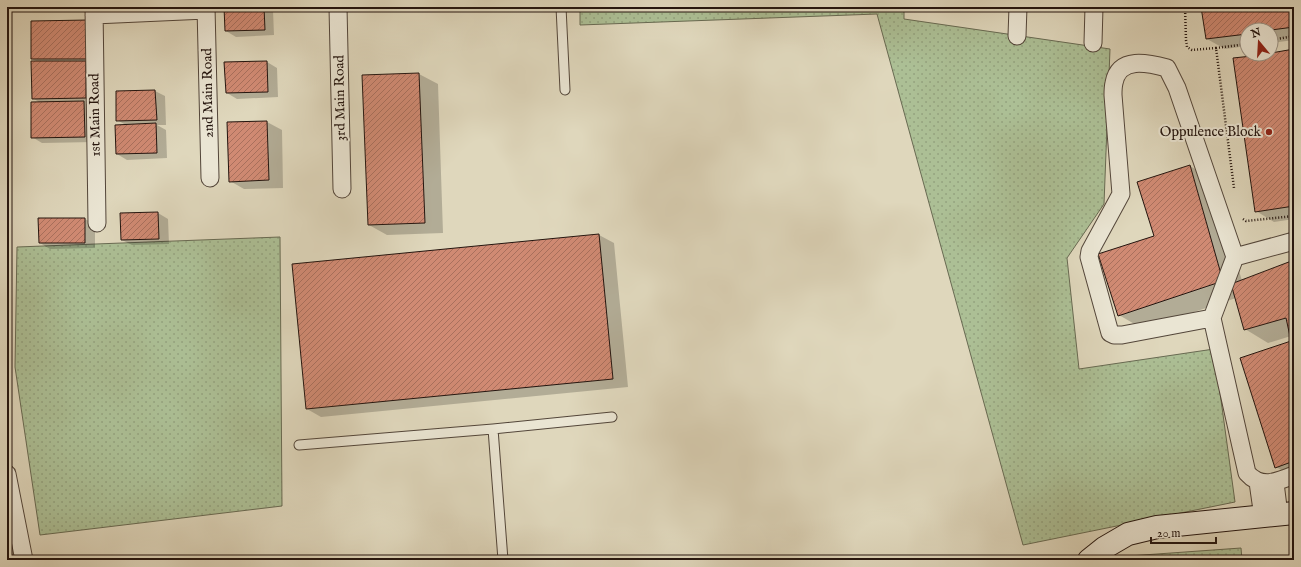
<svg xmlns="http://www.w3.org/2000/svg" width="1301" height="567" font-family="'IM FELL English',serif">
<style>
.grass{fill:url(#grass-dots);stroke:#686a52}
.shadow{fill:#0003}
.building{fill:url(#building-hatch);stroke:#24150f}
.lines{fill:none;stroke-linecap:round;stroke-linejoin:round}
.lane-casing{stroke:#53463a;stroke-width:11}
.street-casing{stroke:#53463a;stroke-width:19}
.secondary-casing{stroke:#24150f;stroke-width:24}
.path{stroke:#24150f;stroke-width:2.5;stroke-dasharray:1 2;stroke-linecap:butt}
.lane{stroke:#eae5d3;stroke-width:9}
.street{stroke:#eae5d3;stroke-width:17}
.secondary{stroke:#eae5d3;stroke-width:22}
.poi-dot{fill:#8f2418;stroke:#eae5d3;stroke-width:1.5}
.labels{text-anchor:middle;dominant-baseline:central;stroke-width:4;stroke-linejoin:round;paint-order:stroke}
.street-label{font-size:14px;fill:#24150f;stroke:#eae5d3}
.poi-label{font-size:14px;fill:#24150f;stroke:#eae5d3;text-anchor:end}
</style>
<defs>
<pattern id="grass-dots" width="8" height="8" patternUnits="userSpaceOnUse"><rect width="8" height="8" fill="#acbf95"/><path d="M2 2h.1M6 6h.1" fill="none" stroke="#94a37f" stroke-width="1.8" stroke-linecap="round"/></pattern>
<pattern id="building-hatch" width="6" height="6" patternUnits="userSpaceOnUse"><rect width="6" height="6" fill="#d08a73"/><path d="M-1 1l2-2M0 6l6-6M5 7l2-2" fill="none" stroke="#a9705d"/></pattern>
</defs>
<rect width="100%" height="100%" fill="#dfd7bc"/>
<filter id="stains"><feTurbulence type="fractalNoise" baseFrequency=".005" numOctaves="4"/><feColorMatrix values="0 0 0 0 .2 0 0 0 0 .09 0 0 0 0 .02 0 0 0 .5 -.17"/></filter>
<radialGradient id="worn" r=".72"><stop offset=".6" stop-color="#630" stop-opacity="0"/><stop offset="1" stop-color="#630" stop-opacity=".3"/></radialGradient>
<path class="grass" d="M580 7H904V19L1110 49 1104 204 1067 258 1079 369 1214 349 1235 502 1023 545 877 14 580 25Z
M280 237 282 506 40 535 15 367 17 247Z
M1241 548 1242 560H1112L1115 557Z"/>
<path class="shadow" d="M225 7H268L273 10 274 35 236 37 226 31Z
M1202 7H1294V40L1271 43V30H1247V46L1225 49 1207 39Z
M88 21 96 103H86L94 108V142L42 143 32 137 40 103 33 98 38 62 32 59Z
M1294 50V219L1274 222 1256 211 1234 59Z
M267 62 277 68 278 97 237 99 227 93Z
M419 74 438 84 443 233 387 235 369 225 363 76Z
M155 91 165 96 166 125H157L166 130 167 158 127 160 117 154 126 125 117 120V92Z
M267 122 282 130 283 188 244 189 230 181Z
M1190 166 1213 180 1242 281 1294 262V477L1276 467 1293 341 1291 336 1268 343 1245 329 1236 298 1143 329 1119 315Z
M158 213 168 219 169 244 132 245 122 240Z
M85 219 95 224V248L50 249 40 243Z
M599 235 614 243 628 387 321 417 307 409 293 265Z
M7 495 17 529 7 532 16 560H7Z"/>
<path class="building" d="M224 7H264L265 30 225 31Z
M1201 7H1294V27L1271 30H1247V34L1206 39Z
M88 20 89 59H31V21Z
M1294 49V206L1255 212 1233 58 1271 54V53Z
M31 61H86V98L32 99Z
M267 61 268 92 226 93 224 62Z
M419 73 425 223 368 225 362 75Z
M155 90 157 120 116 121V91Z
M84 101 85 137 31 138V102Z
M267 121 269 180 229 182 227 122Z
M156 123 157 153 116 154 115 125Z
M1190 165 1223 281 1118 316 1098 254 1154 236 1137 182Z
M158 212 159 239 121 240 120 213Z
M38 218H85V243H39Z
M599 234 613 379 306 409 292 264Z
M1294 260V461L1275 468 1240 358 1291 341 1286 318 1244 330 1231 284Z"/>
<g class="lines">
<defs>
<path id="lane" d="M561 7 565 90
M493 429 503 560
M299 445 493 429 612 417"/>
<path id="street" d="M94 7 97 223
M206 7 210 178
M338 7 342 189
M94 15 206 10
M1017 36 1018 7
M1093 43 1094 7
M1294 241 1235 257 1177 88 1167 68C1148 63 1119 56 1114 83 1113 87 1113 91 1113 95L1121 194 1090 251 1089 257 1110 333 1114 335H1122L1212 318 1247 473C1261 489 1277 482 1294 475
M1212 318 1235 257
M7 474 24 560
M1258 482 1263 517
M1275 483 1279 515"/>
<path id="secondary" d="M1089 560 1104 548 1128 534 1157 527 1294 513"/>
</defs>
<use href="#lane" class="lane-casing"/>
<use href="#street" class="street-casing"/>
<use href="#secondary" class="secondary-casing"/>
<path class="path" d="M1185 7 1186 40 1187 47 1192 50 1216 48 1234 188
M1271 40 1294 36
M1216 48 1247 44
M1243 219 1246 221 1294 216"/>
<use href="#lane" class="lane"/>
<use href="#street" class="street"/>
<use href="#secondary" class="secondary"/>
</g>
<circle class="poi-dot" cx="1269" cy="132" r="4"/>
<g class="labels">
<g class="street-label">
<text transform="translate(208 93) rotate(-91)">2nd Main Road</text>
<text transform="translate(340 98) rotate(-91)">3rd Main Road</text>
<text transform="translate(95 115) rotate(-91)">1st Main Road</text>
</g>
<g class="poi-label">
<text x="1261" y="132">Oppulence Block</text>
</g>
</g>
<rect width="1301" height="567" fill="none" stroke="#dfd7bc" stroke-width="24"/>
<rect x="8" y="8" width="1285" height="551" fill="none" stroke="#24150f" stroke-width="2"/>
<rect x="12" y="12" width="1277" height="543" fill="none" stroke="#24150f"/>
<g transform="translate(1259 42) rotate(342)"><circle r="19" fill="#eae5d3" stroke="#9b9285"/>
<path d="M0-3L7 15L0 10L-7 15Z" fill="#8f2418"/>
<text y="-6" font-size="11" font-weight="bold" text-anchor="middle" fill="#24150f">N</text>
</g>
<path d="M1151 537v6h65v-6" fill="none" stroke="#24150f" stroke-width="2"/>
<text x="1157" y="537" font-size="12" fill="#24150f" stroke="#eae5d3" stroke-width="3" paint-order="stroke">20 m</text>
<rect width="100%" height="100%" filter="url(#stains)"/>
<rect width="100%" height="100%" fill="url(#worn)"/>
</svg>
